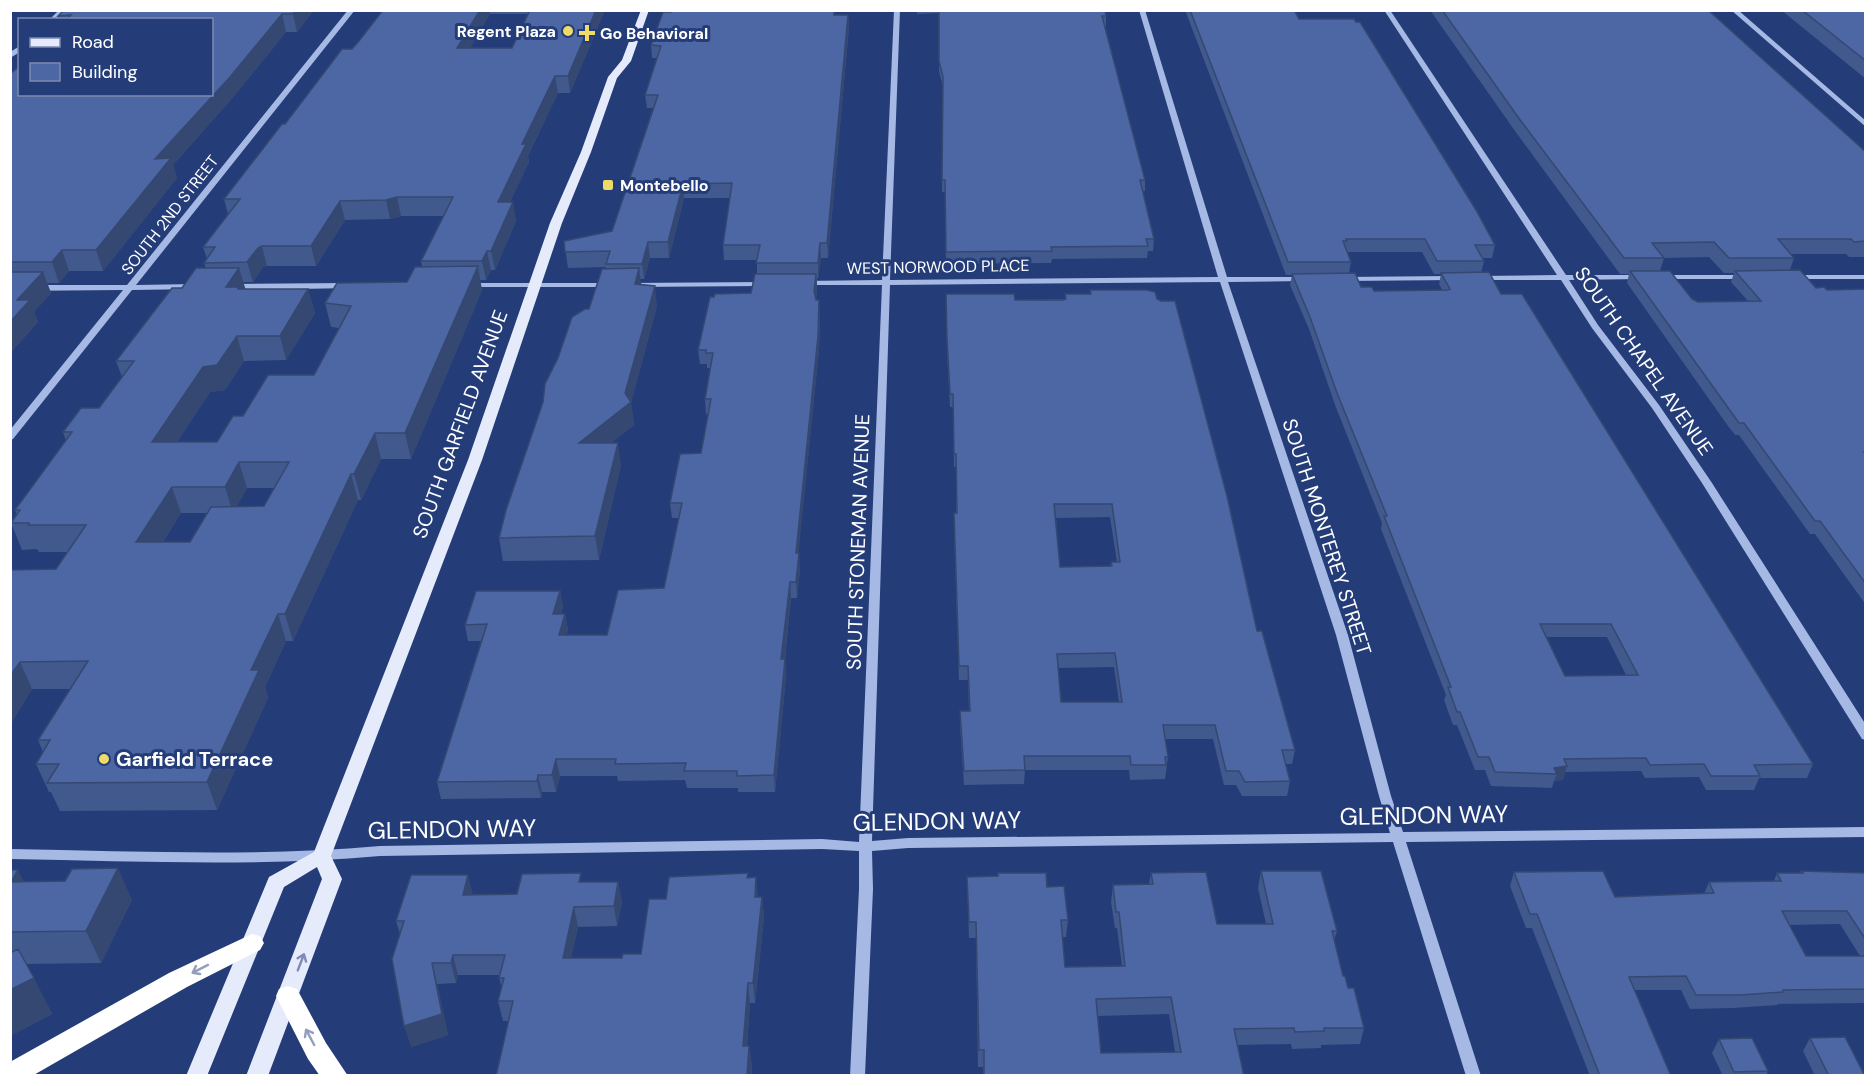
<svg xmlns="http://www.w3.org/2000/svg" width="1876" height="1086" font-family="'DM Sans',sans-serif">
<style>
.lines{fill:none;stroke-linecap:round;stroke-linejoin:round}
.minor{fill:#a6b9e4;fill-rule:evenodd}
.major{fill:#e6ebfc;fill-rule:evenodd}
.highway{fill:#fff;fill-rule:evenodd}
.wall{fill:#41598c;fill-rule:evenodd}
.shaded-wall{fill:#354872}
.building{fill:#4c67a3;stroke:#354872;stroke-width:1.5;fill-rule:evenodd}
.oneway{stroke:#7b8bb4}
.oneway2{stroke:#929ebc}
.poi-dot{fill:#eeda69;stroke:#243d79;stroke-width:2}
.labels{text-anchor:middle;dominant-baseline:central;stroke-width:6;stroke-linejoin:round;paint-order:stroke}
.far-poi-label{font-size:16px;font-weight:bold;fill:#fff;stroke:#243d79;text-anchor:start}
.far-street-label{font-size:16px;fill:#fff;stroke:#243d79}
.street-label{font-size:20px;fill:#fff;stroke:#243d79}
.poi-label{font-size:20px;font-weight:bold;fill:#fff;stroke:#243d79;text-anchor:start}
.near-street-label{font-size:24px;fill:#fff;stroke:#243d79}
</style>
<rect width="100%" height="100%" fill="#243d79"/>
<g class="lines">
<path class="minor" d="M59 10H66L56 20H49Z
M348 10H355L136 285 196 284 199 285V289L132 290 13 439 10 440V430L123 290 10 291V285H127Z
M894 10H900L890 280 1218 277 1139 10H1145L1227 277H1303L1307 279 1303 281 1228 282 1348 635 1391 796 1403 832 1866 827V837L1406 842 1481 1076H1466L1393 842 908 848 872 851 873 889 865 1076H850L859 889V851L822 849 380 856C257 867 134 861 10 859V849C134 851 257 857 380 846L822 839 859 842 882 285H803L799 283 803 281 882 280ZM1220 282 1336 635 1379 796 1390 833 908 838 872 841 890 285Z
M1384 10H1390L1566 275H1642L1646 277 1642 279 1569 280 1598 325 1659 405 1712 483 1866 725V740L1862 739 1702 483 1652 408 1592 328 1561 280H1478L1474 278 1478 276 1557 275Z
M1731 10H1738L1866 121V127Z
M20 46V52L10 58V52Z
M1658 275H1747L1751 277 1747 279H1661L1657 277Z
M1790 275H1866V279H1793L1789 277Z
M1453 276H1456V280L1343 281 1339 279 1343 277Z
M766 282H769V286L629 287 625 285 629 283Z
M349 283 353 286 352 288 233 290 229 287 233 284Z
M464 283H610L614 285 610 287H464Z"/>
<path class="major" d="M641 10H649L631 61 617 78 591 152 562 223 482 460 331 856 342 879 268 1076H246L322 879 317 867 284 887 207 1076H186L269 877 314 852 468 460 550 223 581 152 608 77 622 60Z"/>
<path class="highway" d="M252 934 260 936 264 943 260 950 187 987 32 1076H10V1062L169 973Z
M288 986 297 989 326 1043 348 1076H320L308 1059 276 996 279 989Z"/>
</g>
<path class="wall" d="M314 10 297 32H286L235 95 173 165 177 178 103 271H69L59 283H47L51 293 34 312 38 322 10 353V74L212 20H59L58 16Z
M383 10H605L570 93H558L528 156 529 162 510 202 516 221 495 270H491L486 280H480L482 290 411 459H381L361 500H358L293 641H286L265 687 268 698 217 810 60 811 51 792H49L36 764 43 752 38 740 70 689H32L10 725V570L56 569 67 552H39L37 549 22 550 11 523 17 515 15 510 66 441 63 432 99 408 122 377 116 361 182 288 206 268 204 263 207 259 203 247 228 214 224 199 285 124 359 41ZM490 14H528L512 48H470ZM401 216H444L421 261 422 267 407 282 325 303 331 327 339 328 314 375 243 416 217 442H177L210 392 225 390 244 361 286 360 315 313 308 289H245L243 282H253L263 267 267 266H316L345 220 390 219ZM247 488H274L264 506H237ZM181 513H207L190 542H163Z
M917 10H1105L1106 16V26H1105L1145 180V191H1143L1154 239 1153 251H1148L1147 258 1052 259 1051 263 946 264 945 192H942L943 87 939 71V13L917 14Z
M1185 10H1294L1299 19 1495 245 1492 258H1482L1484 261 1481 273 1501 294 1813 764 1807 778H1759L1754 790H1706L1699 777 1645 778 1641 771 1565 772 1563 780 1554 781 1552 788 1491 786 1485 770H1475L1457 725H1453L1444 700 1446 695 1381 529 1382 523 1335 405 1309 329 1290 285 1292 275H1286ZM1348 252H1422L1434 274H1441L1439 284 1442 290 1374 291 1361 287 1349 273 1351 262ZM1547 637H1607L1626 675 1565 676Z
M1430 10H1708L1866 152V257H1849L1846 254H1791L1794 258 1790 270 1816 288 1827 290 1866 289V605L1815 534H1810L1739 435H1735L1728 426 1627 283 1629 274H1620L1515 131ZM1709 257 1724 273H1734L1731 282 1748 301 1698 302 1692 299 1660 271 1664 258Z
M1781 10H1866V79Z
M834 15H848L849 27 828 258H821L818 278H817V288L816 300 820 314 819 350 798 553 800 569 797 598H791L785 659 786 676 775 792H738V788H687L685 780 618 781 617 776H560L556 792H542L541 798 441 799 437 782 481 641H468L465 625 560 591 563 607 561 614H565L568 631 566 635H607L664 588 679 518H672L670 503 701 453 708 414H706L705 399 710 368H707V364H700L698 350 751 293 757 274V260H724L723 245 730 198H684L669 258H650L644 279H640L641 285 657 306 631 403 634 425 611 443 621 465 599 560 503 561 499 538 589 309 606 268V267L568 268 564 241 612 231 653 108H647L645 95 657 58H652L651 45Z
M1090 290 1157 299 1257 631 1295 750 1292 764H1285L1290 781 1287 796H1242L1236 785H1224L1213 739H1165L1168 757 1165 779 1130 780 1129 770H1025L1024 784 964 785 960 725V711H969L968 680H959L954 526V513H956V467H954L953 407H950L947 350 946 294 1015 300 1065 299V294H1090ZM1110 517 1117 562H1111L1110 566 1060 567 1056 518ZM1114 667 1119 702H1061L1058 668Z
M10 870 24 882 132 900 101 963 26 964 52 1014 10 1036Z
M1261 871 1337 931 1334 940 1343 976 1364 1028 1360 1044 1321 1045V1048L1292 1049 1291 1044 1238 1045 1244 1076H983V1067H978L976 938H969L967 877 997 876 998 873 1047 887 1068 920 1066 937H1062L1065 967 1122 966 1117 928H1115L1111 902 1113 885 1149 884 1151 873 1217 924H1266L1258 888ZM1169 1014 1175 1052 1101 1053 1098 1016Z
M1801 871 1865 873 1866 1006 1864 1003 1778 1004 1777 1005 1733 1008 1690 1009 1681 990H1634L1671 1076H1590L1532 928H1526L1510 886 1514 872 1615 897 1704 894 1709 882 1774 881 1777 873H1800ZM1840 924 1860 956H1806L1789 925Z
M748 878 758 897H762L764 917 755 1003H750L747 1046H749L752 1067 751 1076H496L509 1021H503L498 1001 502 988 499 978 500 975H458L456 983 437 984 448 1035 411 1047 400 934 396 921 473 895 517 894 582 882H618L622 902 617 926 578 927 571 958H622L641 954 666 899Z
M1810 1038 1865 1076H1815L1803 1051Z
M1719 1039 1768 1071 1766 1076H1723L1712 1053Z"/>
<path class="shaded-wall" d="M296 10H314L297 32 293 14Z
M480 10H489L490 14 460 65 457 48Z
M596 10H605L570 93 568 76Z
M282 14 286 32 235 95 173 165 177 178 103 271 96 250 155 159Z
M848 15 849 27 828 258 827 243Z
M555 76 558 93 528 156 529 162 501 221 498 202 522 144Z
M683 184 684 198 669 258 668 242Z
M397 197 401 216 390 219 386 200Z
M340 201 345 220 316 266 311 246Z
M513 202 516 221 495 270 491 251Z
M648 242 650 258 644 279 642 264Z
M820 243 821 258 818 278V263Z
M262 246 267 266 263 267 253 282 247 262 258 248Z
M62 250 69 271 59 283 52 262Z
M487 251 491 270 486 280 482 261Z
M478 266 482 290 411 459 405 433Z
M239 268 246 291 226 287Z
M639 268 642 289 635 284Z
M43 272 51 293 34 312 38 322 10 353V322L17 300Z
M816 274 817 288 815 306 814 291Z
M655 286 657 306 631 403 634 425 583 466 579 443 625 393Z
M308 289 315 313 286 360 280 336Z
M819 300 820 314 819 350 797 569 796 553Z
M237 336 244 361 225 390 210 392 160 468 152 442 203 367Z
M375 433 381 459 361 500 354 474Z
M618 443 621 465 599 560 595 536Z
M239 462 247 488 233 513 225 487Z
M351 474 358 500 293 641 285 614Z
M172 487 181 513 146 569 136 542Z
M799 553 800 569 797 598 796 582Z
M790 582 791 598 783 676 781 659Z
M560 591 563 607 556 631 553 614Z
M278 614 286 641 265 687 268 698 217 810 207 782 251 670Z
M565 614 568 631 562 652 559 635Z
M785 659 786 676 775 792 774 775Z
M20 662 32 689 10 725V676Z
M556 759 560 776 556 792 552 775Z
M1567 766 1563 780 1554 781 1557 774 1554 768Z
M538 775 542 792 541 798 537 781Z
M118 868 132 900 101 963 86 931Z
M18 870 34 902 11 882Z
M468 875 473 895H463Z
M756 877 758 897H755Z
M618 882 622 902 617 926 614 906Z
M762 897 764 917 755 1003 753 983Z
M574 907 578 927 567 978 563 958Z
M453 955 458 975 456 983 451 963Z
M432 963 437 984 448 1035 411 1047 404 1026Z
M34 978 52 1014 10 1036V990Z
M748 983 750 1003 745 1067 743 1046Z
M749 1046 752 1067 751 1076H747Z"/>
<path class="building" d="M64 10H296L293 14H282L230 77 155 159 171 158 96 250H62L52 262H10V74L20 66V94H212V20H66L71 15 58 16Z
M383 10H480L457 48H512L530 10H596L568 76H555L522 144H526L498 202H513L491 251H487L482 261H421L453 197H397L386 200 340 201 311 246H262L258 248 247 262 204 263 215 247H203L240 199H224L282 124H285L342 49H352L359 41Z
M671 10H834V15H848L827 243H820L818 263H756L760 245H723L732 183 683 184 668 242H648L642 264H606L610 251 565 252 564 241 612 231 658 95H645L661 46 651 45 663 12H671Z
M939 10H1105L1106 16H1102L1145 180H1140L1154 239H1146L1148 246 1051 247 1052 251 946 252 945 180H942L943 77 939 61Z
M1190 10H1294L1299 19H1354L1356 22H1360L1476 210 1495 245H1475L1484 261H1437L1425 239H1346L1347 241H1343L1351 262H1288Z
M1442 10H1708L1866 152V241L1854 242 1851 239H1778L1794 258H1729L1714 242 1652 243 1664 258H1624L1518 117Z
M1802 10H1866V61Z
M478 266 405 433H375L354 474H351L285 614H278L251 670H259L207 782 47 783 59 764H36L50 740H38L88 661 20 662 10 676V570L56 569 86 525H28L29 523H11L20 510H15L72 432H63L81 408H99L134 361H116L172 288H182L196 268H239L226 287H239L238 289H308L280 336H237L217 365 203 367 152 442H217L233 416H243L268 375H314L351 306 325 303 337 283 407 282 415 267ZM239 462H289L264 506 211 507 190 542H136L172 487H225Z
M639 268 635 284 655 286 625 393 631 402 579 443H618L595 536 499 538 506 510 543 402 545 384 558 358 572 317 585 309H589L602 269Z
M1800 270 1816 288 1824 287 1827 290 1866 289V452H1864L1866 454V584L1820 521H1815L1744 423H1739L1630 271H1670L1692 299 1698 302 1761 301 1735 271Z
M10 272H43L17 300H30L10 322Z
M1489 272 1501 294H1522L1813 764 1754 765 1760 776H1711L1704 764 1650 765 1646 758 1564 759 1567 766 1554 768 1557 774 1495 772 1489 757H1478L1460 712H1457L1448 687H1451L1384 516H1387L1337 393 1310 317 1292 274 1355 273 1361 287H1372L1374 291 1448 290 1450 289 1441 273ZM1540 624H1611L1638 675 1565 676Z
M755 274H816L814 291 816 300H819L818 336 796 553H799L796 582H790L781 659H785L774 775 737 776V771H684L686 763 615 764 616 759H556L552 775H538L537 781 437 782 487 624 465 625 476 591H560L553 614H565L559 635H607L618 590 664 588 682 503H670L680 454 701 453 711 399H705L713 353H706V350H698L710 297H714L715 294 751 293Z
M1090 290H1147L1155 292 1157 299 1161 301H1175L1227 496 1257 631H1262L1263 635 1295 750H1282L1290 781 1245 782 1239 771H1226L1215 725H1163L1168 757H1165L1166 765H1131L1130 756H1024L1025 770 964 771 960 711H970L968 666H959L954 513H957L956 454H954L953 394H950L947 338 946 294H1014L1015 300H1062L1066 299 1065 294H1091ZM1054 504H1112L1120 562H1111L1112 566 1060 567ZM1115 653 1122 702H1061L1057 654Z
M118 868 86 931 10 932V870H18L11 882 65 881 72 869Z
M1261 871H1321L1337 931H1332L1343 976H1345L1348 988H1354L1364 1028H1324V1031L1295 1032 1294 1028 1234 1029 1244 1076H984V1050H979L976 922H969L967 877 998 876V873H1046L1047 887 1064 886 1068 920H1061L1065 967 1125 966 1119 912H1116L1113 885 1153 884 1151 873 1206 872 1217 924H1273ZM1171 997 1181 1052 1101 1053 1096 999Z
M1603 871 1615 897 1714 893 1709 882 1781 881 1777 873H1803L1801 871 1865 873 1866 940 1847 911H1782L1806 956H1866V989L1783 990V992L1739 995H1696L1686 976 1629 977 1671 1076H1600L1537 914H1530L1514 872Z
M581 873 579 882H618L614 906 574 907 563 958H622L623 954H641L649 899H666L669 877 748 873 747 878 756 877 755 897H762L753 983H748L743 1046H749L747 1076H496L513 1001H498L504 978H499L505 955H453L451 963H432L442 1014 404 1026 392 959 404 921H396L411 875H468L463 895 517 894 522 874Z
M18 949 34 978 10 990V953Z
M1845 1037 1865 1076H1829L1810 1038Z
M1752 1038 1768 1071 1734 1072 1719 1039Z"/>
<defs><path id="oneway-shaft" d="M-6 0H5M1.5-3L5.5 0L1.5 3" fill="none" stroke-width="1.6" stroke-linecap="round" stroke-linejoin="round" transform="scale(1.5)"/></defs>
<use class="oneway" href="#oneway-shaft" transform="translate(301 962) rotate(-69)"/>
<g class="oneway2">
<use href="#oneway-shaft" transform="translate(200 969) rotate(153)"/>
<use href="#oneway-shaft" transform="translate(310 1037) rotate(-118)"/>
</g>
<g class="poi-dot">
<circle cx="568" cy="31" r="6"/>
<path d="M584 24h6v6h6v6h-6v6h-6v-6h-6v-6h6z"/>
<rect x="602" y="179" width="12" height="12" rx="3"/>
<circle cx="104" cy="759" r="6"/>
</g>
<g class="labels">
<g class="far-poi-label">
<text x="556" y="31" text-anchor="end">Regent Plaza</text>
<text x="600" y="33">Go Behavioral</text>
<text x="620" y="185">Montebello</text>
</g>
<g class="far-street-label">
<text transform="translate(170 215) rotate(-52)">SOUTH 2ND STREET</text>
<text transform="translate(938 267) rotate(-1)">WEST NORWOOD PLACE</text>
</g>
<g class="street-label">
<text transform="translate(1644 361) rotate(55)">SOUTH CHAPEL AVENUE</text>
<text transform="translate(460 424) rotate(-70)">SOUTH GARFIELD AVENUE</text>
<text transform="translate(1327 537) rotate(72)">SOUTH MONTEREY STREET</text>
<text transform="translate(858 542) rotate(-88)">SOUTH STONEMAN AVENUE</text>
</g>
<g class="poi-label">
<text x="116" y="759">Garfield Terrace</text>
</g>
<g class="near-street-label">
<text transform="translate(1424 815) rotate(-1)">GLENDON WAY</text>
<text transform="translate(937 821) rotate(-1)">GLENDON WAY</text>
<text transform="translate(452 829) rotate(-1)">GLENDON WAY</text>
</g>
</g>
<rect width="1876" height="1086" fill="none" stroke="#ffffff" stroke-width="24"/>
<rect x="18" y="18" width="195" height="78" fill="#243d79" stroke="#7c8baf" stroke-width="1.5"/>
<rect x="30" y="38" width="30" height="9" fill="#e6ebfc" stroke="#7c8baf" stroke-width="1.5"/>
<text x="72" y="48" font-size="18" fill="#ffffff">Road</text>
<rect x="30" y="63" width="30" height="18" fill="#4c67a3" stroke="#7c8baf" stroke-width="1.5"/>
<text x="72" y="78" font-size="18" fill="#ffffff">Building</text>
</svg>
